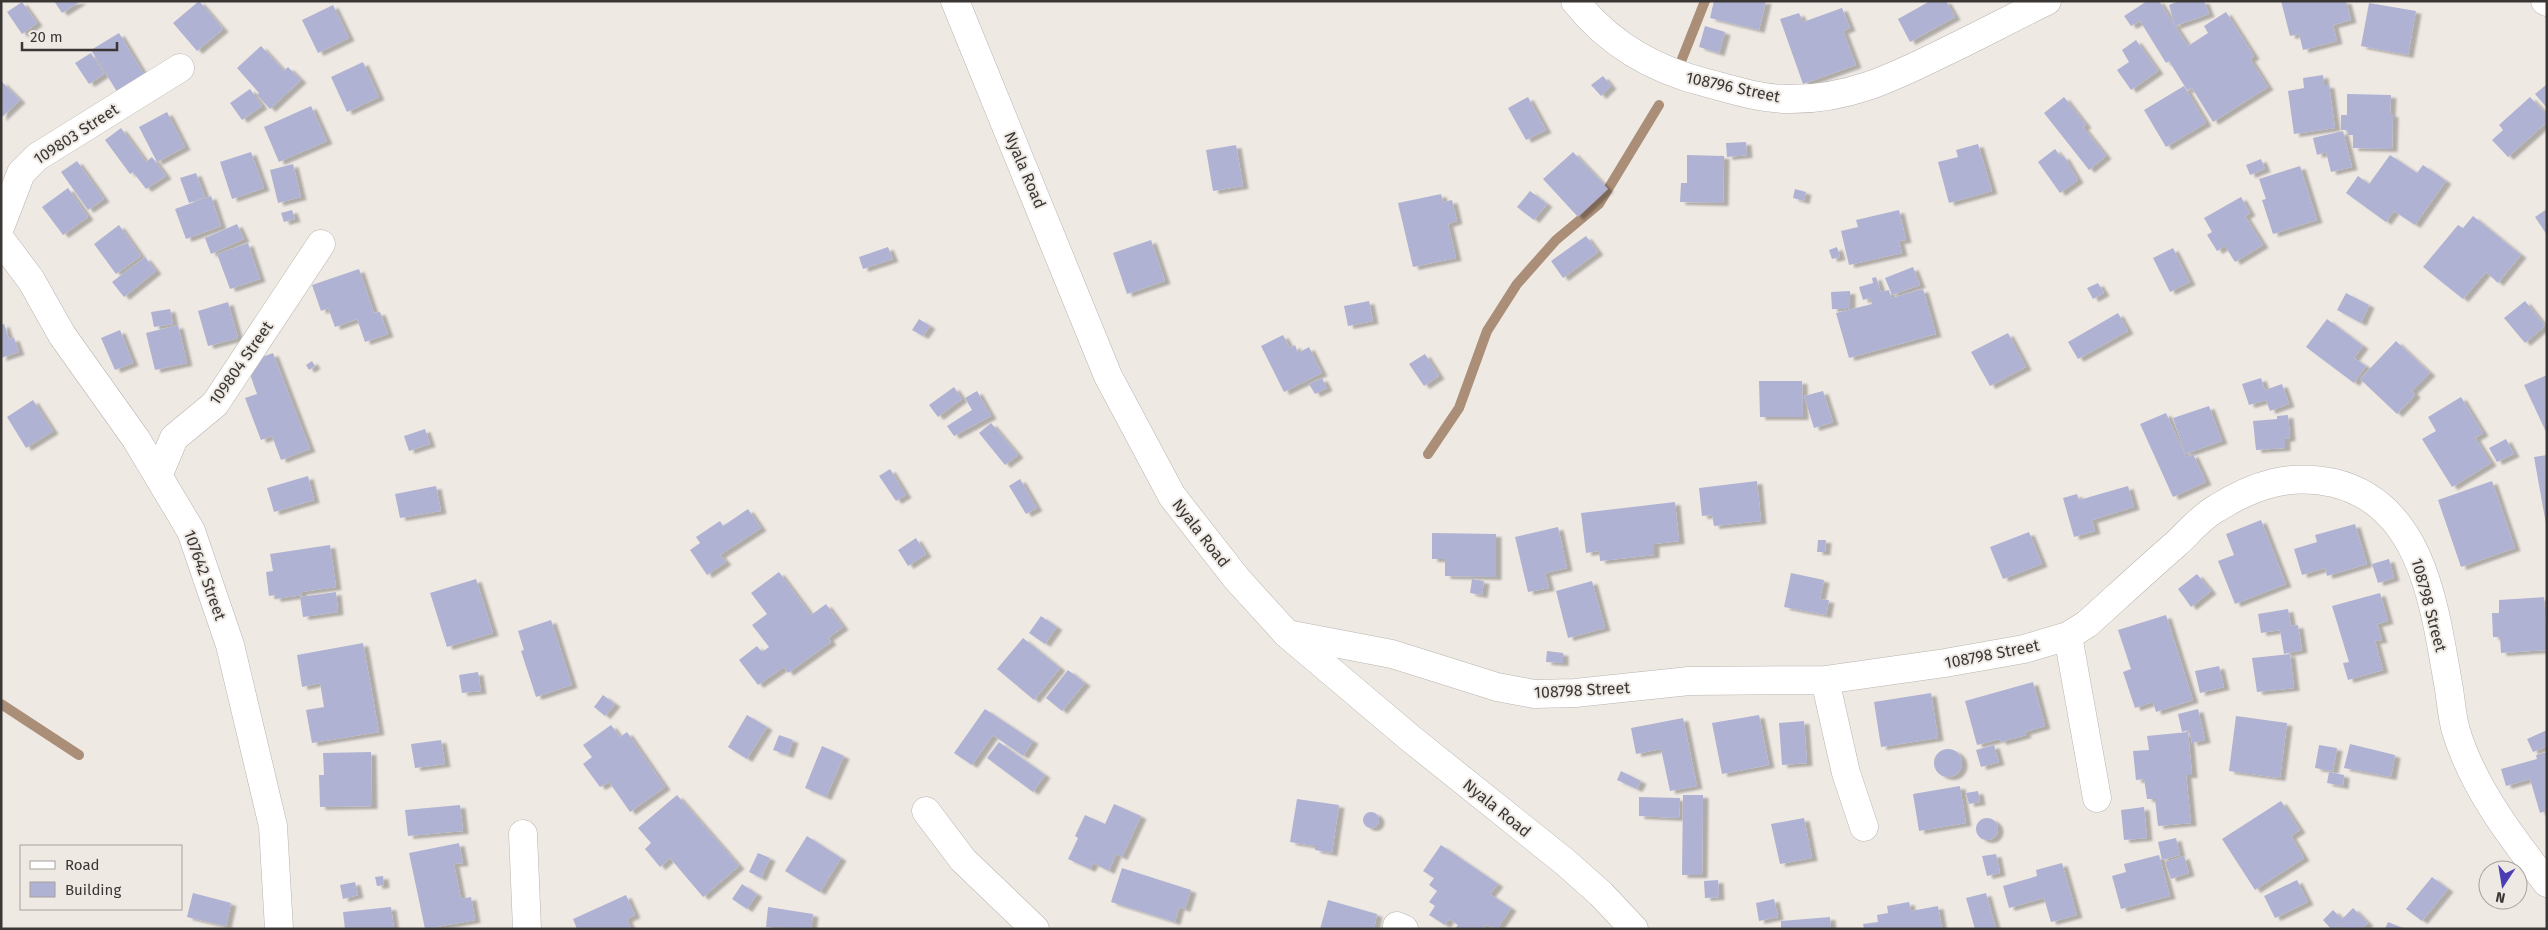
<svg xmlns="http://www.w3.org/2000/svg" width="2548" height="930" font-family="'Fira Sans',sans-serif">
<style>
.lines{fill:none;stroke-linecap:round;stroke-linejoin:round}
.stream{stroke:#aa8e77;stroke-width:10}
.building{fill:#afb2d3;filter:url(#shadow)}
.minor-casing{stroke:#b9b3ae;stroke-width:29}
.tertiary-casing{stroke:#b9b3ae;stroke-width:29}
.minor{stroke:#fff;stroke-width:28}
.tertiary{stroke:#fff;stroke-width:28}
.labels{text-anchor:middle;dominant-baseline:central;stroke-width:4;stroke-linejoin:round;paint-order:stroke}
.street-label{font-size:16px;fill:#393634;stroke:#efe9e4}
</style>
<defs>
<filter id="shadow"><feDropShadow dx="5.5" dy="3" stdDeviation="1" flood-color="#0004"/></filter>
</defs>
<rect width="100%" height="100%" fill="#efe9e4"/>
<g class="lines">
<path class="stream" d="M1682 59 1705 1
M1428 454 1459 408 1487 331 1517 284 1556 240 1599 204 1659 105
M1 704 79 755"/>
</g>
<path class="building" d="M54 1H81L62 13Z
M199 1 223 29 197 51 173 23Z
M1714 1H1766L1759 30 1710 18Z
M1930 1H1946L1955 17 1910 42 1898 19Z
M2147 1H2159L2188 46 2208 33 2204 26 2226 12 2254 56 2250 59 2268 87 2213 122 2192 88 2187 90 2169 61 2166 63 2140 21 2131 26 2124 16Z
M2179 1H2204L2209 14 2175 26 2169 5Z
M2281 1H2346L2351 20 2333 25 2337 41 2303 50 2299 34 2290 36Z
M22 2 37 23 22 34 7 12Z
M2369 3 2416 11 2408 55 2361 46Z
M333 5 349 38 318 53 302 20Z
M1842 8 1850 28 1843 31 1856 65 1803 84 1780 19 1799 13 1803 22Z
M1705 26 1725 32 1719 53 1699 47Z
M119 33 148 81 121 98 91 50Z
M2136 40 2158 71 2131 90 2117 70 2129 62 2122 50Z
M261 46 284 71 288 67 301 80 270 109 257 95 259 93 237 68Z
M91 53 104 74 89 84 75 63Z
M363 62 379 97 347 112 331 77Z
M2323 75 2324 85H2329L2335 128 2294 134 2288 91 2304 88 2303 78Z
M1603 76 1611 86 1601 96 1591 85Z
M1 81 20 100 1 118Z
M2547 84V108L2535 94Z
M2184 86 2206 123 2166 147 2144 110Z
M250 89 262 106 242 120 230 103Z
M2347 94 2391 95 2390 114H2393L2392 149 2353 148V135H2348V130H2341V115H2347Z
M1528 97 1546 130 1526 140 1508 108Z
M2064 97 2086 125 2083 127 2106 156 2089 170 2044 113Z
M2530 97 2547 115V122L2508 157 2492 140 2503 130 2499 125Z
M311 106 327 141 279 162 264 127Z
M167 112 185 147 157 162 139 127Z
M121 128 146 162 152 157 166 176 146 189 133 172 130 174 105 140Z
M2343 131 2352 167 2331 172 2326 152 2317 155 2313 138Z
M1746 142 1747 155 1727 157 1726 143Z
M1978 144 1992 191 1949 203 1938 162 1958 157 1956 150Z
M1236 145 1243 186 1213 191 1206 150Z
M2055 149 2061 157 2064 156 2078 180 2060 193 2038 162Z
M251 152 264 188 232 199 220 162Z
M1573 152 1608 189 1578 217 1543 179Z
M1687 155 1724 156 1723 203 1680 202 1681 183H1687Z
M2390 155 2417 173 2423 165 2446 181 2415 225 2394 211 2386 222 2346 193 2358 176 2369 184Z
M2261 159 2265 169 2250 175 2246 165Z
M77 161 104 199 88 210 61 172Z
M293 164 301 197 278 203 270 170Z
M2300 166 2317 220 2273 234 2262 200 2266 199 2259 179Z
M196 173 205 197 189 203 180 178Z
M68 188 88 217 63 235 42 207Z
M1795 189 1806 192 1804 201 1793 198Z
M1530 191 1547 204 1534 220 1517 207Z
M1441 194 1443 202 1452 200 1457 221 1448 224 1456 258 1413 267 1398 203Z
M211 196 221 226 186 239 175 209Z
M2241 197 2250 213 2245 216 2263 245 2235 262 2225 246 2217 251 2207 235 2212 232 2204 218Z
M2547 209V235L2535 217Z
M292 210 295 219 284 222 281 213Z
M1899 210 1906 240 1899 241 1902 253 1849 265 1841 231 1858 227 1856 220Z
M2473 216 2521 255 2498 283 2486 272 2463 299 2423 267 2458 225 2463 228Z
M237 224 244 239 211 254 205 238Z
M119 225 141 256 116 274 94 244Z
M1586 236 1598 252 1563 278 1551 261Z
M1151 240 1165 281 1127 294 1113 253Z
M248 243 260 279 230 289 217 254Z
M888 247 893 259 863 269 859 257Z
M1837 247 1840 257 1832 259 1829 250Z
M2173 248 2190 282 2170 292 2153 258Z
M145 257 156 271 124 297 112 282Z
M1913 267 1920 285 1892 295 1885 278Z
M359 269 374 313 380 312 388 334 365 342 357 319 335 327 328 308 321 311 312 285Z
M1876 277 1881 292 1889 290 1891 298 1923 289 1936 334 1849 358 1836 313 1872 304 1870 298 1863 300 1859 287 1873 283 1872 278Z
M2098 283 2104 293 2093 299 2087 288Z
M1850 291V309H1832L1831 292Z
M2346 293 2369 305 2361 323 2337 310Z
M1369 301 1373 321 1348 326 1344 306Z
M2525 301 2545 326 2525 343 2504 318Z
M228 302 238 338 208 346 198 311Z
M170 309 173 324 154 327 151 312Z
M2118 313 2128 331 2078 359 2068 342Z
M919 319 930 326 923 336 912 330Z
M2327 319 2363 346 2354 358 2366 366 2354 383 2306 347Z
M4 324 9 339 14 338 19 352 1 358V325Z
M178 325 187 363 155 370 146 333Z
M120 330 133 363 115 370 101 338Z
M2008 333 2026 367 1990 386 1971 352Z
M1283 335 1290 348 1295 345 1298 353 1309 347 1322 373 1284 392 1261 346Z
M2396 341 2430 373 2412 391 2415 395 2397 414 2360 379Z
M273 353 310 449 281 460 272 436 261 440 245 398 257 394 246 363Z
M1425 354 1439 376 1424 386 1409 364Z
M312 361 315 366 309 370 306 365Z
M2547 375V434L2524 385Z
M1322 378 1327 388 1315 394 1309 384Z
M2261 378 2265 390 2282 384 2289 404 2270 411 2266 400 2249 405 2242 384Z
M1759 381H1802L1803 417H1760Z
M954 387 962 399 938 417 929 405Z
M977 391 991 416 954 436 947 426 972 410 965 398Z
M1823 391 1833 422 1814 428 1804 396Z
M2461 397 2483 433 2475 438 2491 463 2452 487 2422 439 2436 431 2428 417Z
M33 400 53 431 26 448 7 417Z
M2209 406 2222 441 2185 454 2173 418Z
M2166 413 2186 457 2193 454 2206 482 2173 497 2140 424Z
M2288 415 2290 438 2285 439V448L2256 450 2253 421 2277 419V416Z
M991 423 1018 455 1005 465 979 433Z
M425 429 430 444 409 451 404 436Z
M2506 439 2514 454 2497 462 2489 448Z
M2547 455V524H2546L2534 457Z
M890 469 906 495 896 501 879 476Z
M308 476 314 500 274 512 267 488Z
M1020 479 1037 508 1026 514 1009 486Z
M1757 481 1761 521 1714 526 1712 515 1702 516 1699 488Z
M2492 481 2515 548 2461 567 2438 500Z
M436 486 441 511 400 518 395 494Z
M2128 486 2134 507 2092 520 2095 531 2074 537 2063 498 2077 494 2079 500Z
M1675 502 1679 541 1654 544V555L1600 561 1599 551 1586 553 1581 513Z
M748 509 761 528 720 555 726 562 707 575 690 550 700 543 696 537 720 521 723 526Z
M2261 520 2286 584 2235 604 2218 561 2234 555 2226 534Z
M2355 524 2367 564 2327 576 2325 568 2302 575 2294 549 2317 542 2315 535Z
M1558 527 1567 568 1545 573 1549 588 1528 592 1515 537Z
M2029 532 2042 564 2003 579 1990 547Z
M1432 533 1496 534V577L1445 576V559H1432Z
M916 538 926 554 908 566 898 550Z
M1818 540H1826L1825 552H1817Z
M330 545 336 587 301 592 302 595 275 599V595L269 596 266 572 273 571 270 554Z
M2389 559 2394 578 2378 583 2372 564Z
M779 572 811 615 826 604 843 627 828 638 831 642 788 673 784 667 758 685 739 660 757 646 762 652 769 647 752 625 767 614 751 593Z
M1791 573 1824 580 1820 599 1829 600 1826 615 1784 607Z
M2197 574 2211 591 2191 607 2178 589Z
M476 579 493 633 447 647 430 593Z
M1472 579 1484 581 1482 595 1470 593Z
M1592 581 1605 628 1568 638 1556 591Z
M336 592 338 612 303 617 300 597Z
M2380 593 2388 621 2377 624 2382 640 2375 641 2383 670 2348 680 2343 663 2349 662 2332 606Z
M2544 597 2547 650 2501 653 2500 637H2493L2492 613H2499V600Z
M2288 609 2291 626 2298 625 2302 650 2284 654 2280 630 2261 633 2258 614Z
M2166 615 2193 700 2156 712 2153 702 2135 708 2123 672 2131 669 2118 630Z
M1041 616 1057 627 1045 644 1029 633Z
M551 620 572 685 536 697 521 651 524 650 518 631Z
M1023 638 1060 668 1034 700 997 669Z
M363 643 379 732 312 743 306 710 324 707 320 683 302 687 297 655Z
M1547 651 1563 653V663L1546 662Z
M2290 654 2294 688 2257 692 2252 658Z
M2219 666 2224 687 2200 693 2195 671Z
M1068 670 1085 683 1062 711 1046 698Z
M478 672 481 691 462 693 459 675Z
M2033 682 2045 726 2025 732 2026 735 2001 742 2000 739 1977 745 1965 701Z
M1931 693 1938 738 1881 747 1874 702Z
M603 695 615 704 605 716 594 707Z
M985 709 1033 741 1023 756 993 735 972 765 954 753Z
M2198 709 2205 740 2192 743 2189 730 2182 732 2178 714Z
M747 715 767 727 747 759 728 747Z
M1759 715 1769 765 1722 774 1712 723Z
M2236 716 2287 723 2280 778 2229 771Z
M1683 718 1697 786 1670 791 1661 749 1636 754 1631 728Z
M1804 721 1807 763 1782 765 1779 723Z
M611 725 620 737 627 732 665 787 630 812 609 782 600 787 583 764 592 757 583 745Z
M2547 730V746L2533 752 2527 739Z
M2188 732 2192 775H2186L2191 823 2158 826 2155 799H2147L2144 779 2136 780 2133 751 2149 750 2147 736Z
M779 735 793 740 788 755 773 750Z
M441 740 445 764 415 768 411 744Z
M999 742 1045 775 1033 792 987 758Z
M2350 744 2395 755 2391 777 2344 768Z
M1994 745 1999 762 1981 767 1976 750Z
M2319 745 2337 748 2333 771 2315 768Z
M822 746 844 756 826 797 805 788Z
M1934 763a14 14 0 1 1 28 0a14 14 0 1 1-28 0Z
M371 752 372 806 320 807 319 775H324L323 753Z
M2547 752V811L2540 813 2530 779 2506 786 2501 769 2537 759 2536 755Z
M1621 771 1641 781 1637 789 1617 780Z
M2329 772 2344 775 2343 786 2327 783Z
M1960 786 1966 823 1919 831 1913 794Z
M1978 791 1980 802 1969 804 1966 793Z
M677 795 739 866 703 897 670 858 660 867 645 849 651 843 638 828Z
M1683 795H1703L1702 875H1682Z
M1639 797 1680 798 1679 818 1639 816Z
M1297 799 1339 805 1332 853 1315 850V846L1290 842Z
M2281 801 2300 830 2291 836 2304 858 2255 890 2222 839Z
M1114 804 1141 816 1122 857 1116 854 1109 871 1093 863 1090 869 1068 859 1078 838 1075 836 1085 815 1105 824Z
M460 805 463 831 408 836 405 810Z
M2144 807 2147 838 2124 840 2121 810Z
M1363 820a8 8 0 1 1 16 0a8 8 0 1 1-16 0Z
M1804 818 1812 858 1780 864 1771 824Z
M1976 829a11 11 0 1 1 22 0a11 11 0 1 1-22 0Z
M807 836 841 858 820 892 785 871Z
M2176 838 2180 855 2162 860 2158 842Z
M459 843 463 863 454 864 461 899 471 897 475 920 425 929 409 853Z
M1441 845 1498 884 1490 894 1511 908 1497 929 1486 925 1483 929H1455L1458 925 1449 919 1445 925 1429 915 1435 906 1429 902 1437 891 1429 885 1434 878 1423 871Z
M758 853 770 858 761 878 749 872Z
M1996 854 2000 873 1987 876 1982 856Z
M2159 855 2170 896 2121 909 2112 876 2126 872 2124 864Z
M2184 856 2189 873 2171 879 2165 862Z
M2062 863 2077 915 2051 922 2044 898 2009 908 2003 886 2037 876 2036 870Z
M1122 868 1191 890 1185 909 1179 907 1175 922 1111 902Z
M383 876 384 885 377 886 375 877Z
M2432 877 2448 889 2422 921 2406 909Z
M1718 880 1719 897 1705 898 1704 881Z
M2297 880 2308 902 2275 918 2264 896Z
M355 882 358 895 343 899 340 885Z
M742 884 757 894 747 909 732 899Z
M193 893 231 903 226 926 187 917Z
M1986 893 1996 929H1975L1966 898Z
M626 895 635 915 627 919 631 929H577L573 919Z
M1774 899 1778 917 1759 921 1756 903Z
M1328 900 1377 914 1374 929H1320Z
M1909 902 1911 911 1938 906 1942 929H1864L1863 924 1878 922 1877 915 1888 913 1887 906Z
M391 907 394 929H345L343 912Z
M768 907 813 914 811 929 766 927Z
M2353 908 2368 923 2362 929H2341L2338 926 2331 929 2323 920 2333 910 2342 919Z
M1830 917 1831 929H1781V921Z
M2388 922 2405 929H2385Z"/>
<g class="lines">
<defs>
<path id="minor" d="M1575 1C1609 44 1654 70 1707 83 1733 90 1761 99 1788 99 1850 100 1896 76 1949 50 1982 34 2014 17 2047 1
M2545 1 2547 2
M1 225 21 173 37 157 180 68
M1 240 31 280 62 335 136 439 191 531 230 645 273 826 279 929
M158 476 174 438 215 404 321 244
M1287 634 1392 654 1497 687 1534 694 1575 693 1689 681 1825 680 1945 663 2024 649 2068 636 2087 624C2117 597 2146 570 2176 544 2189 532 2202 516 2217 508 2254 485 2290 473 2334 483 2425 505 2435 612 2449 689 2451 702 2452 717 2456 731 2473 787 2511 837 2547 883
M2068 636 2097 798
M1825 680 1846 773 1864 827
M926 811 963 860 1035 929
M523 834 527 929
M1397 926 1404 929"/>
<path id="tertiary" d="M955 1 1108 376 1172 496 1237 579 1287 634 1410 738 1565 862 1601 894 1634 929"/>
</defs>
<use href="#minor" class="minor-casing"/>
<use href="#tertiary" class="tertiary-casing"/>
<use href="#minor" class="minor"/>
<use href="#tertiary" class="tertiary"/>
</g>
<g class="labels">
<g class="street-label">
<text transform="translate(1733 87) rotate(12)">108796 Street</text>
<text transform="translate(76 134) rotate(-33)">109803 Street</text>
<text transform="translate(1025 170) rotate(67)">Nyala Road</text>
<text transform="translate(241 363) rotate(-55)">109804 Street</text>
<text transform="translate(1201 533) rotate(52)">Nyala Road</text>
<text transform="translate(205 575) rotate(70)">107642 Street</text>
<text transform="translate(2429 605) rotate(75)">108798 Street</text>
<text transform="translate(1992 654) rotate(-11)">108798 Street</text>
<text transform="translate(1582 690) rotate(-3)">108798 Street</text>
<text transform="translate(1497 808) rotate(39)">Nyala Road</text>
</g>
</g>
<rect width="2548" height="930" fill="none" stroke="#393634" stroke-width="5"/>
<rect x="20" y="845" width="162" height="65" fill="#efe9e4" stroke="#a6a19e"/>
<rect x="30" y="861" width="25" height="8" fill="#ffffff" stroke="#a6a19e"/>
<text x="65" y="870" font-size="15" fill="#393634">Road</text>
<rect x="30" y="882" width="25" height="15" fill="#afb2d3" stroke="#a6a19e"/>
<text x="65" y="895" font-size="15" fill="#393634">Building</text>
<g transform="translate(2503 885) rotate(192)"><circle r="24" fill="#efe9e4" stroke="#a6a19e"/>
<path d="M0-4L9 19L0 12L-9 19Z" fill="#4b3eb5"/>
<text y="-8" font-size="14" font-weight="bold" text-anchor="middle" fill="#393634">N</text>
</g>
<path d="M22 42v8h95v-8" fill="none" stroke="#393634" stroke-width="2.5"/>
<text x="30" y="42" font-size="15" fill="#393634" stroke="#efe9e4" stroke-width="4" paint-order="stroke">20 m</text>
</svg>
